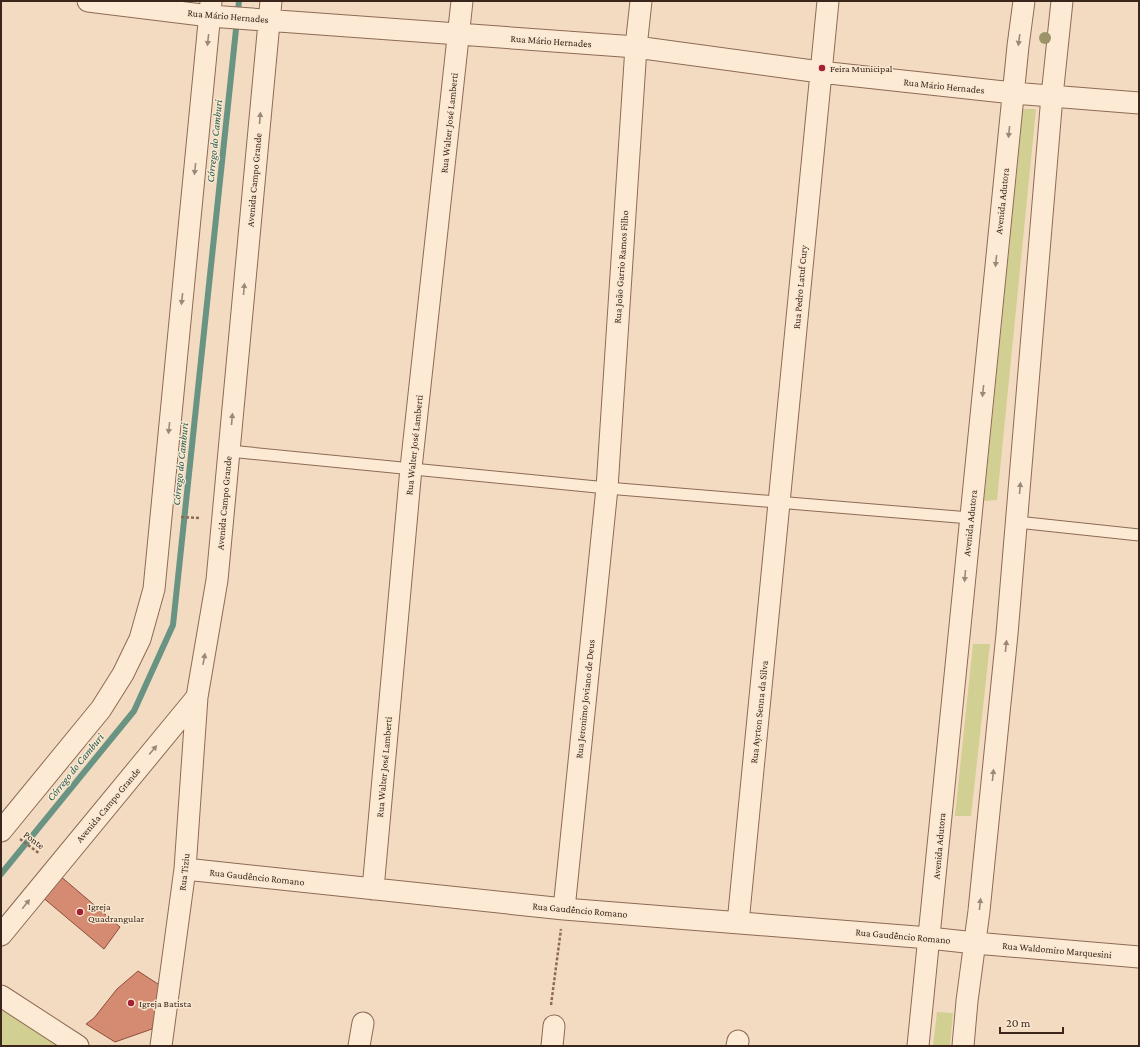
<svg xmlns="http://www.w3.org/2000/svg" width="1140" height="1047" font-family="'Crimson Pro',serif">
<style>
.green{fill:#d2cf92}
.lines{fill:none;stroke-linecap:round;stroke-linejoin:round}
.stream{stroke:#699382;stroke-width:6}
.building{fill:#d58b71;stroke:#8f4d39}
.lane-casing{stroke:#8e6a56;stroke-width:13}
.street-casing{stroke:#8e6a56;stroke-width:23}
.path{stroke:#8e6a56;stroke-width:2.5;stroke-dasharray:3 2;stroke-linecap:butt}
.lane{stroke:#fcead4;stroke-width:11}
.street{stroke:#fcead4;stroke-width:21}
.tree{fill:#9c9468}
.oneway{fill:#9c8878}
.poi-dot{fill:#a31f35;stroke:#f9e7d0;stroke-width:1.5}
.labels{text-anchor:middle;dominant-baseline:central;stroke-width:3;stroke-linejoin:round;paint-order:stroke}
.street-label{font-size:10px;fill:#3b261c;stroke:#f9e7d0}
.poi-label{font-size:10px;fill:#3b261c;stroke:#f9e7d0;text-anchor:start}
.water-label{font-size:11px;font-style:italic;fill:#295d51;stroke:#f9e7d0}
</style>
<rect width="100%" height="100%" fill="#f2dbc0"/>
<path class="green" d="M1023 109H1036L997 500 984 501Z
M973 644H990L971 816H955Z
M1 1002 67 1046H1Z
M937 1012 953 1013 950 1046H933Z"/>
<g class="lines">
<path class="stream" d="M1 874 134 711 173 625 239 1"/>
</g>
<path class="building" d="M59 875 120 927 104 949 41 896Z
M138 971 161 986 152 1029 115 1042 86 1024 94 1018 117 989Z"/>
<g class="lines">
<defs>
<path id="lane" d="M229 451 607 488 970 518
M1017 522 1139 535"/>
<path id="street" d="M88 1 210 16 636 47 820 72 1013 93 1139 103
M1 831 101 709 123 674 140 639 154 589 211 2
M185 869 564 909 929 938 975 943 1139 957
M373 889 411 468 462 1
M564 909 607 488 636 47 641 1
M738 923 828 1
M1 935 197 697
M1 996 78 1046
M161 1046 185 869 197 697 217 580 271 1
M359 1046 363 1023
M552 1046 554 1026
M737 1046 738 1041
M918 1046 1018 46 1024 1
M963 1046 967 1001 979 911 1007 634 1052 96 1062 1"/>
</defs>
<use href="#lane" class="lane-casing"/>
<use href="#street" class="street-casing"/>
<path class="path" d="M181 517 199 518
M20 839 40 854
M551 1005 561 929"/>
<use href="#lane" class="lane"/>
<use href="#street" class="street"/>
</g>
<circle class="tree" cx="1045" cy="38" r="6"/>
<defs><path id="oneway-solid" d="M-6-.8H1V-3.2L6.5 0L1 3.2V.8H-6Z"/></defs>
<g class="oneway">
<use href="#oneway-solid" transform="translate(208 40) rotate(96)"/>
<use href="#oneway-solid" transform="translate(1019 40) rotate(98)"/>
<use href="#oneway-solid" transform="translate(260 118) rotate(-85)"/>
<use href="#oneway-solid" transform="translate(1009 132) rotate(96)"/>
<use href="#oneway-solid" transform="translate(195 169) rotate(96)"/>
<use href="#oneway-solid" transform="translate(996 261) rotate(96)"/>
<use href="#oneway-solid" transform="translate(244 289) rotate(-85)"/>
<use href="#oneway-solid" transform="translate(182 299) rotate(96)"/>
<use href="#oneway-solid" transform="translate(983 391) rotate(96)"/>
<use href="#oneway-solid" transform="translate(232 419) rotate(-85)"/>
<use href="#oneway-solid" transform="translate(169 428) rotate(96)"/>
<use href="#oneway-solid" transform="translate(1020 488) rotate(-85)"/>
<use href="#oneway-solid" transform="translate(965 576) rotate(95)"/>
<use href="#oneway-solid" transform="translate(1006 646) rotate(-84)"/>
<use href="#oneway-solid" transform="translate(204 659) rotate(-80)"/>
<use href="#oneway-solid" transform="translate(153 750) rotate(-50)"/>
<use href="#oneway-solid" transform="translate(993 775) rotate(-84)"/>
<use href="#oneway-solid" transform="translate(26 904) rotate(-51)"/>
<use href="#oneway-solid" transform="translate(980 904) rotate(-84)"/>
</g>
<g class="poi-dot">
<circle cx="822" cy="68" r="4"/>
<circle cx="80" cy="912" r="4"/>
<circle cx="131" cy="1003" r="4"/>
</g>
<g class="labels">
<g class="street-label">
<text transform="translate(228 16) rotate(5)">Rua Mário Hernades</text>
<text transform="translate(551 41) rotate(4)">Rua Mário Hernades</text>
<text transform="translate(944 86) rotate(6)">Rua Mário Hernades</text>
<text transform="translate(449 123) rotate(-84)">Rua Walter José Lamberti</text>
<text transform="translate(254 180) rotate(-85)">Avenida Campo Grande</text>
<text transform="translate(1002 201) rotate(-84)">Avenida Adutora</text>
<text transform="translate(621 267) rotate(-86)">Rua João Garrio Ramos Filho</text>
<text transform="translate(800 287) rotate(-85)">Rua Pedro Latuf Cury</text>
<text transform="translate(414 445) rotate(-84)">Rua Walter José Lamberti</text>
<text transform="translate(224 503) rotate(-85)">Avenida Campo Grande</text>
<text transform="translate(970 523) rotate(-84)">Avenida Adutora</text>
<text transform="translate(585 699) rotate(-84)">Rua Jeronimo Joviano de Deus</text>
<text transform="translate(759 712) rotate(-84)">Rua Ayrton Senna da Silva</text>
<text transform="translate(384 767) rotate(-85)">Rua Walter José Lamberti</text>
<text transform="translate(108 805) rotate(-50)">Avenida Campo Grande</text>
<text transform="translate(34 840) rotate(37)">Ponte</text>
<text transform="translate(939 846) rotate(-85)">Avenida Adutora</text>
<text transform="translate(184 872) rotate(-84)">Rua Tiziu</text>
<text transform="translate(257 877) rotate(6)">Rua Gaudêncio Romano</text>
<text transform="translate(580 910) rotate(5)">Rua Gaudêncio Romano</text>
<text transform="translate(903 936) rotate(5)">Rua Gaudêncio Romano</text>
<text transform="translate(1057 950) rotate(5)">Rua Waldomiro Marquesini</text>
</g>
<g class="poi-label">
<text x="830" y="68">Feira Municipal</text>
<text x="88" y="906">Igreja<tspan x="88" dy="12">Quadrangular</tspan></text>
<text x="139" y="1003">Igreja Batista</text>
</g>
<g class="water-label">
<text transform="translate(214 141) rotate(-84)">Córrego do Camburi</text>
<text transform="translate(180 464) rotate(-84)">Córrego do Camburi</text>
<text transform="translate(75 767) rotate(-51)">Córrego do Camburi</text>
</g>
</g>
<rect width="1140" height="1047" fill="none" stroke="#3b261c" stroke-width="4"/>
<path d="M1000 1027v6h63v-6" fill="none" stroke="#3b261c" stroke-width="2"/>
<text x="1006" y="1027" font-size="12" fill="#3b261c" stroke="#f9e7d0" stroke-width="3" paint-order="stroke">20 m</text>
</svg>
